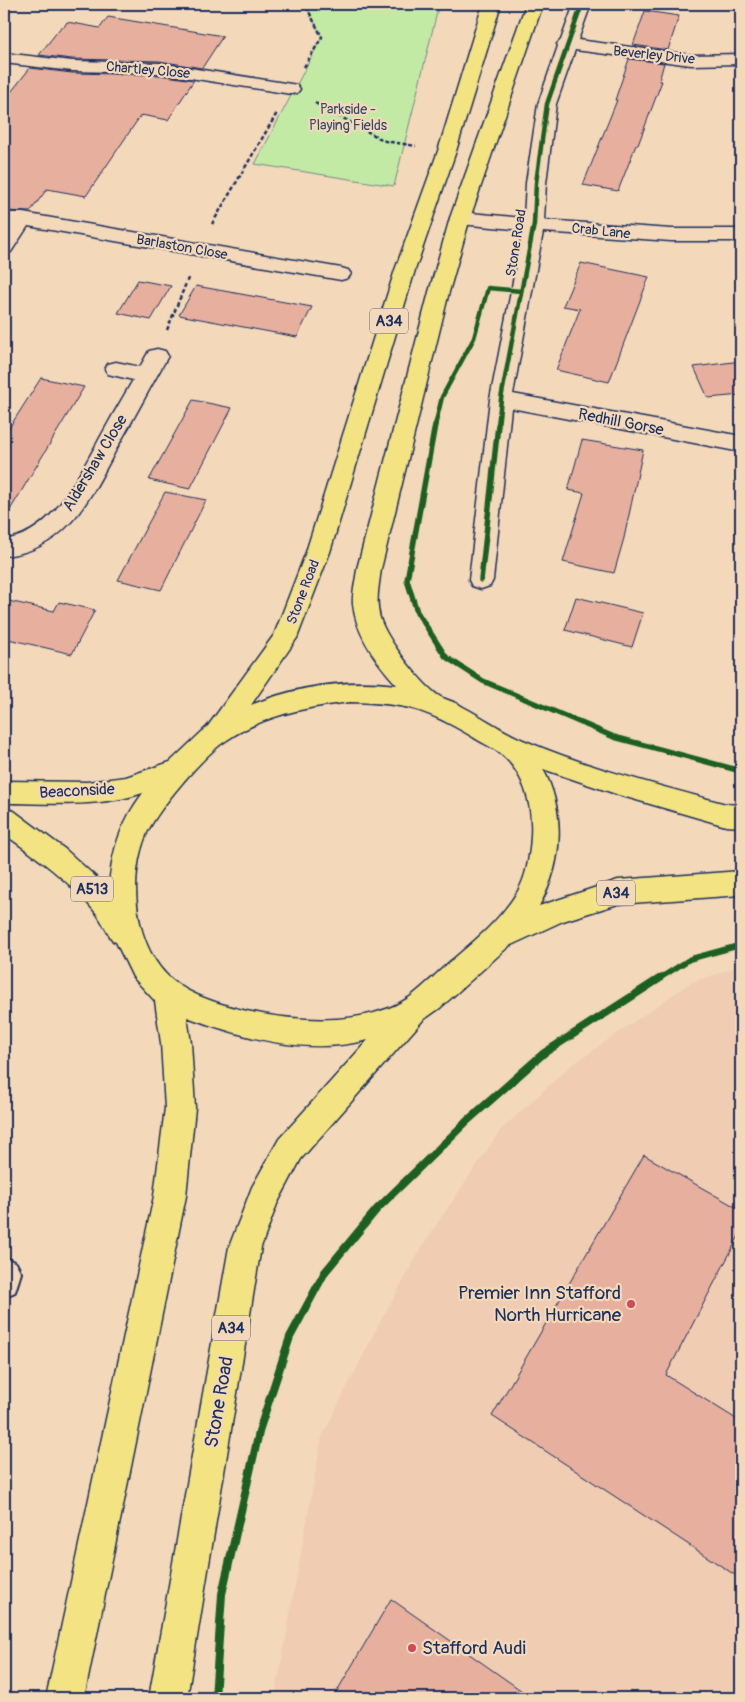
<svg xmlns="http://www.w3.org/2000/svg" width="745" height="1702" font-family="Pangolin,sans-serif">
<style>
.built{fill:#efccb2}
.green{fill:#c3eaa5;stroke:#6f8c82}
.building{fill:#e7af9e;stroke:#1b2f5e}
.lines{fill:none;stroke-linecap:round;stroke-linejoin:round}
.lane-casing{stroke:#1b2f5e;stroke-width:4}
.street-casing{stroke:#1b2f5e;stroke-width:3}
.highway-casing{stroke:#1b2f5e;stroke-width:3}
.path{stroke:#1b2f5e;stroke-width:2.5;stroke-dasharray:4 2.5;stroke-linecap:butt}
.lane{fill:#f3d8ba;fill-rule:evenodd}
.street{fill:#f3d8ba;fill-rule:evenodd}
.highway{fill:#f4e382;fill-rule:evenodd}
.cycleway-far2-casing{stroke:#f3d8ba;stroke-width:7}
.cycleway-far1-casing{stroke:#f3d8ba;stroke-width:9}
.cycleway-casing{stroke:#f3d8ba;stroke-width:11}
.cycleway-far2{stroke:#1b5e20;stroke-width:4.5}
.cycleway-far1{stroke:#1b5e20;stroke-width:5.5}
.cycleway{stroke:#1b5e20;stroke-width:8}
.poi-dot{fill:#d1495b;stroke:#f3d8ba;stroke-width:2}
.labels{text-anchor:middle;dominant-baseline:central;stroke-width:4.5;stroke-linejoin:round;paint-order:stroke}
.far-street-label{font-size:14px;fill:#1b2f5e;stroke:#f3d8ba}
.far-park-label{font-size:14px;fill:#344b69;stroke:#f3d8ba}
.shield{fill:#f3d8ba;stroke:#5c627a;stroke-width:1}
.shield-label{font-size:15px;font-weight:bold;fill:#1b2f5e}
.street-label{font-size:16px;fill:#1b2f5e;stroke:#f3d8ba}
.near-poi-label{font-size:19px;fill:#1b2f5e;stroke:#f3d8ba;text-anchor:end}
.near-street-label{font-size:19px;fill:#1b2f5e;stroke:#f3d8ba}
</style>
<rect width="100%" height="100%" fill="#f3d8ba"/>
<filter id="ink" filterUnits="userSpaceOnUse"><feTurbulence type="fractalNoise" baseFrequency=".02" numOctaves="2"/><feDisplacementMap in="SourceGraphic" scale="10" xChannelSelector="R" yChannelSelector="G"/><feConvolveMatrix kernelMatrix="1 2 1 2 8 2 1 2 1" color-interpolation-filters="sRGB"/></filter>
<g filter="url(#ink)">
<path class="built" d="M741 966V1698H275L322 1437 377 1328 425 1242 500 1131 568 1068 690 983Z"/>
<path class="green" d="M305 4H439L394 186 255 164 322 37Z"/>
<path class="building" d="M645 11 679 16 668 50 633 45Z
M108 17 223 36 202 68 159 61 72 59 39 55 61 27H64L67 22 100 28Z
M629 59 664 63 659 81H662L638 145H636L618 191 583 185 617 100H615Z
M30 68 72 73 159 75 194 80 168 120 141 115 86 196 47 189 30 212 4 211V101Z
M581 263 649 277 609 382 556 370 580 309 563 306Z
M138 280 171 286 151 320 118 313Z
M196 286 235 293 312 307 297 337 179 315Z
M741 361V395L708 398 694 367Z
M41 378 84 387 4 520V436Z
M193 400 232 408 190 489 149 480Z
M582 440 643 450 624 538 614 573 563 562 584 493 568 490Z
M165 492 206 500 161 590 118 580Z
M576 597 643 613 632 647 565 630Z
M4 600 54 611 59 602 95 610 72 654 4 638Z
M644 1155 741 1210V1232L666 1375 741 1422V1579L492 1416Z
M391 1599 532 1698H333Z"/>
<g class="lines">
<defs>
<path id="lane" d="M6 1258 16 1263 21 1273 15 1292 4 1297V1259Z"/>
<path id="street" d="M574 4H591L578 40 691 55 741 54V64L691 65 575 50 556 104 546 183 544 220 671 229H741V241H671L543 232 513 394 741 436V452L511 408 493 580 490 586 481 589 472 586 469 580 490 399 523 230 460 224 453 222 450 218 453 214 460 212 524 218 526 183 538 104 558 46 557 44 561 40Z
M4 53 72 61 159 63 291 84 297 85 300 89 297 93 291 94 159 73 72 71 4 63Z
M4 213H23L341 268 348 270 351 274 348 278 341 280 28 226 11 252 4 254V233L9 225H4Z
M157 349 165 351 168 356C151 386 135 416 118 446 91 496 68 550 4 556V540C52 533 73 485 95 447 107 425 120 402 133 380L108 374 105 369 108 364 116 362 140 367 149 351Z"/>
<path id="highway" d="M483 4H501L456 151 415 270 330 552 297 638 251 705C297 686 348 679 397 685 377 663 356 635 353 604 352 592 356 580 357 569L429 292 450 218 526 4H543L470 218 449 292 381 569C379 586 375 601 380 618 386 639 421 684 439 696 446 700 456 702 463 707 483 717 502 731 523 740 588 768 658 785 726 804L741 805V827L726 826 619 795 543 769C566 812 563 864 539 906L618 880 741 871V895L618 904 563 921 509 946 440 1008 423 1020 301 1159 277 1204 261 1247 187 1698H149L229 1247 252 1187 279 1139 368 1040C306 1056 245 1038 187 1017L191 1043 195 1108 186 1196 84 1698H46L154 1196 165 1108 161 1043 155 1001 133 977 116 942 113 941C107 932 103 923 97 914 71 882 37 857 4 834V808L14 811 66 850 109 889C111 852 121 822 143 793 99 808 50 803 4 803V781L87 782 126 777 170 762 208 726 274 635 306 552 395 270 438 151ZM350 702C405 703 426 709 473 737 480 742 490 746 497 751 524 770 533 805 531 836 530 854 527 875 518 891 501 919 477 939 452 960 438 972 425 986 410 997 381 1017 339 1021 306 1019 269 1018 200 1004 172 980 134 947 127 878 147 833 158 809 204 754 227 740 264 715 307 707 350 702Z"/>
</defs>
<use href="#lane" class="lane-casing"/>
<use href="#street" class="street-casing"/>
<use href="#highway" class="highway-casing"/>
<path class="path" d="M304 67 322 37 305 4
M315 103 385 141 416 146
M212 224 277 113
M167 330 189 276"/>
<use href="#lane" class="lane"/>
<use href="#street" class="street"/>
<use href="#highway" class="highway"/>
<defs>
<path id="cycleway-far2" d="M435 426 442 397 474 338 488 288 521 291
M498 426 501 399 534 224 536 183 547 104 582 4"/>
<path id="cycleway-far1" d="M435 425 407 580 417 612 446 657 483 681 614 737 741 771
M481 580 498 425
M657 980 690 959 741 945"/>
<path id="cycleway" d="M215 1698 222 1594 260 1428 290 1337 325 1272 377 1209 467 1121 544 1053 659 979"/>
</defs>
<use href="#cycleway-far2" class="cycleway-far2-casing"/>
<use href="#cycleway-far1" class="cycleway-far1-casing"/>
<use href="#cycleway" class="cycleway-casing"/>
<use href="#cycleway-far2" class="cycleway-far2"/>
<use href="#cycleway-far1" class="cycleway-far1"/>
<use href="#cycleway" class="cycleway"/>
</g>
</g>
<g class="poi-dot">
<circle cx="631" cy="1304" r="5"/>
<circle cx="412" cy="1648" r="5"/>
</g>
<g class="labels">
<g class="far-street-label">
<text transform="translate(654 55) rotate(6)">Beverley Drive</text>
<text transform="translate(148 70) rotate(5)">Chartley Close</text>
<text transform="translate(601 231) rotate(6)">Crab Lane</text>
<text transform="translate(516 243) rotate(-81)">Stone Road</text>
<text transform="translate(182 247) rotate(10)">Barlaston Close</text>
<text transform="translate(303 592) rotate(-69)">Stone Road</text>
</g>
<g class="far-park-label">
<text x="348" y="109">Parkside -<tspan x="348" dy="16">Playing Fields</tspan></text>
</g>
<g class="shield">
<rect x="370" y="308.5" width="38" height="25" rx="4"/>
<rect x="71" y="876.5" width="42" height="25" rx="4"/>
<rect x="597" y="880.5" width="38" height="25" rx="4"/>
<rect x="212" y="1315.5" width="38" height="25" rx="4"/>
</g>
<g class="shield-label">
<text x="389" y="321">A34</text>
<text x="92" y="889">A513</text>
<text x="616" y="893">A34</text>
<text x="231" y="1328">A34</text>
</g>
<g class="street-label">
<text transform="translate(621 422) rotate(11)">Redhill Gorse</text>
<text transform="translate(95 463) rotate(-59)">Aldershaw Close</text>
<text transform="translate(77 791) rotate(-3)">Beaconside</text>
</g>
<g class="near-poi-label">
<text x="621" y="1293">Premier Inn Stafford<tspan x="621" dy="22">North Hurricane</tspan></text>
<text x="422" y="1648" text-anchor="start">Stafford Audi</text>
</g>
<g class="near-street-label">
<text transform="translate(219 1402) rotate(-80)">Stone Road</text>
</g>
</g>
<rect width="745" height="1702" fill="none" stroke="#f3d8ba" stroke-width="20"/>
<rect x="10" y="10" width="725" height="1682" fill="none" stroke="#1b2f5e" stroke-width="2" filter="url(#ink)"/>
</svg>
